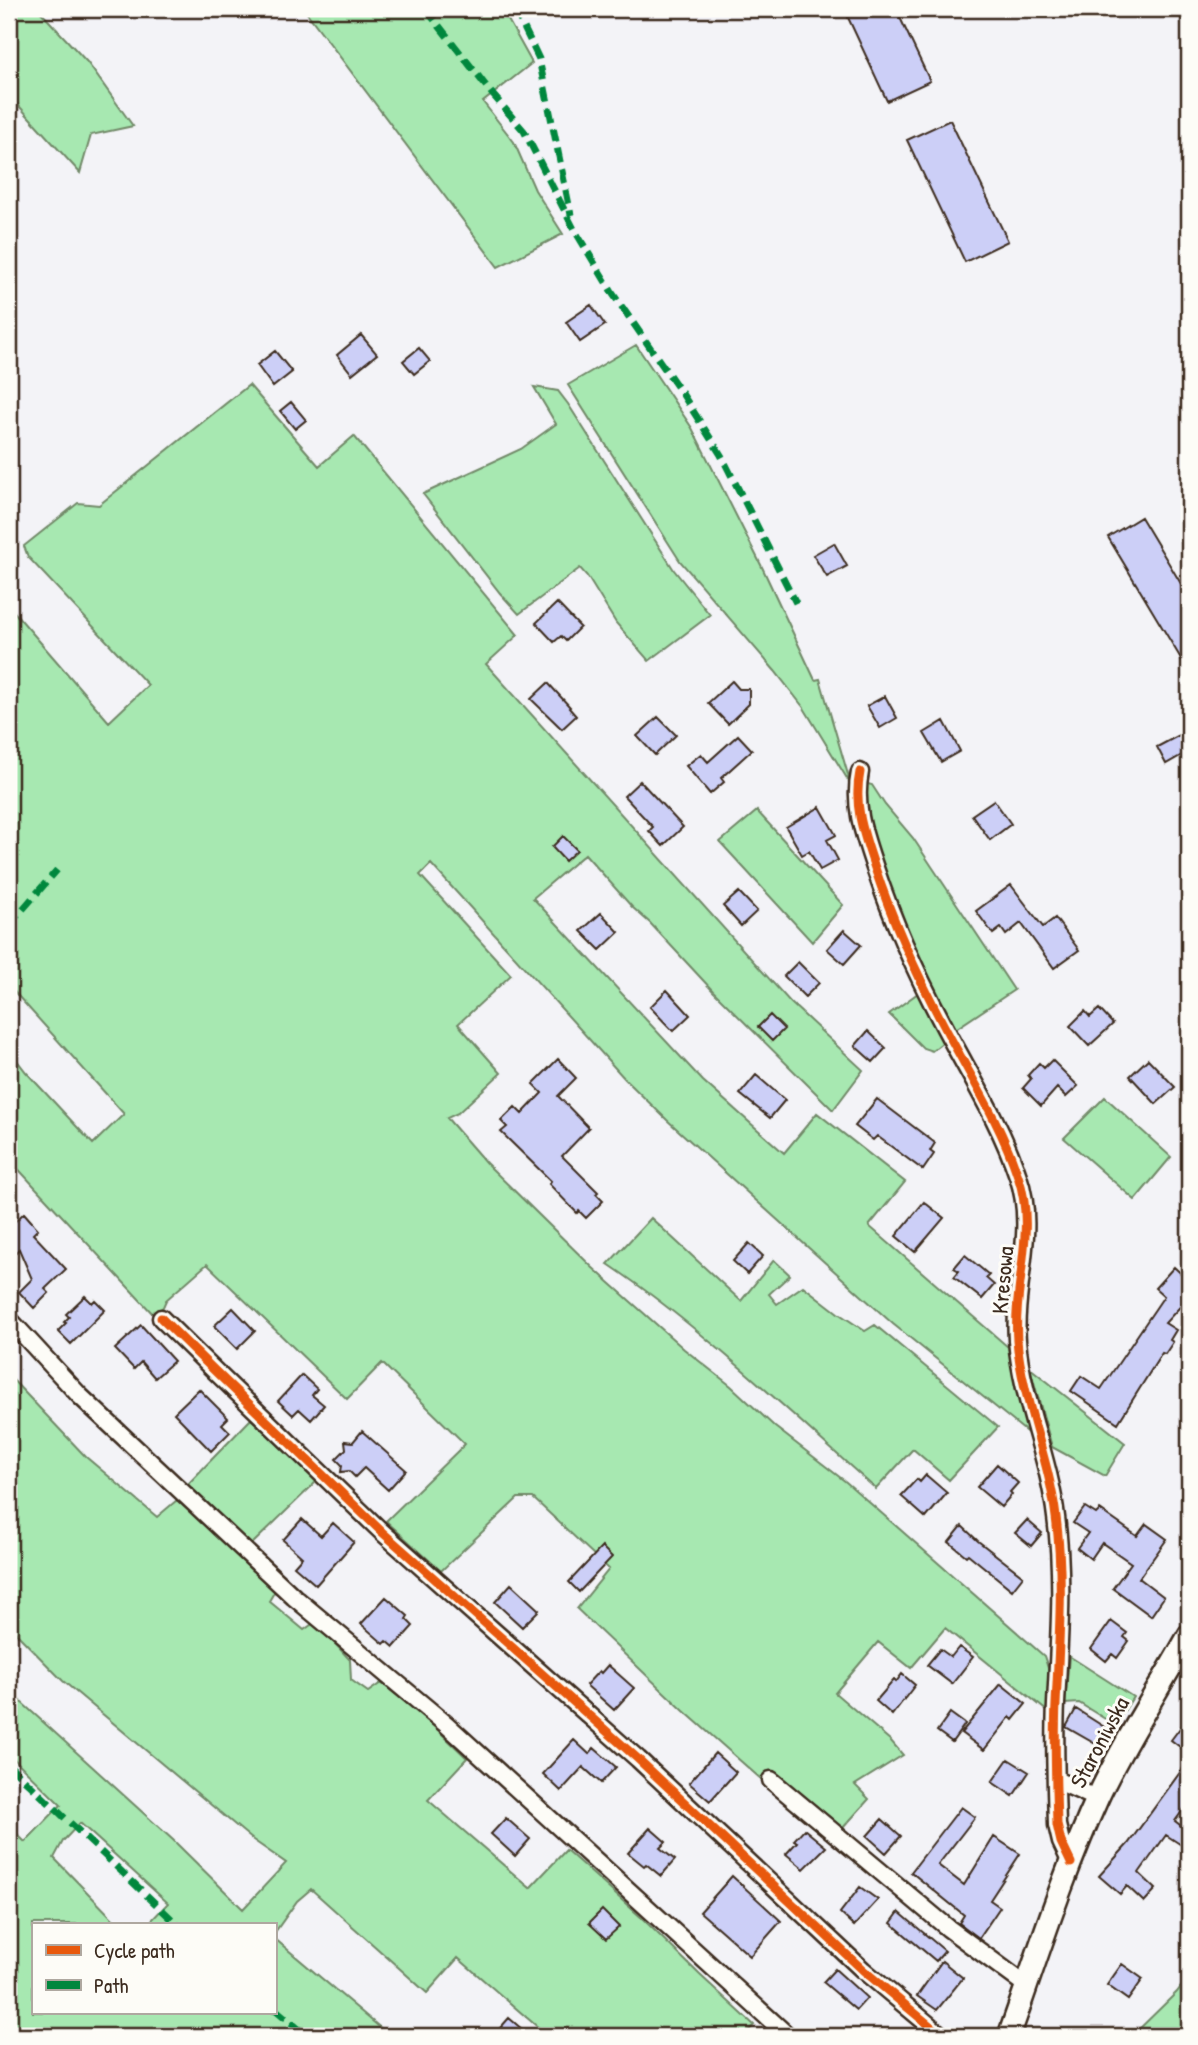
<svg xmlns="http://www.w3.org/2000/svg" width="1198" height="2045" font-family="'Patrick Hand',sans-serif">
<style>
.green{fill:#a7e8b1;stroke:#718968;stroke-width:2}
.building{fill:#cccff7;stroke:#3b2a1e;stroke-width:2}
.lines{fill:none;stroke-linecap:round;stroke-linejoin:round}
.minor-casing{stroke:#3b2a1e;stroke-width:21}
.tertiary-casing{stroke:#3b2a1e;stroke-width:26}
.minor{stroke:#fdfcf7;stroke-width:16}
.tertiary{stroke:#fdfcf7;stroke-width:21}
.quiet{stroke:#00873e;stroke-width:7;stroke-dasharray:14 7;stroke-linecap:butt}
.cycleway-casing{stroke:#fdfcf7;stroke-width:13}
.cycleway{stroke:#e8590c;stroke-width:9}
.labels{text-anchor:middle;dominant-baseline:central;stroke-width:6;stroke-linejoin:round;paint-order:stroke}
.street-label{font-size:23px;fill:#3b2a1e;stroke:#fdfcf7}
</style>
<rect width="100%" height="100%" fill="#f3f3f7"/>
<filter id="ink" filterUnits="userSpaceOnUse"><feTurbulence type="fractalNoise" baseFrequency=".0143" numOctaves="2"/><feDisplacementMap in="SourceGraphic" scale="14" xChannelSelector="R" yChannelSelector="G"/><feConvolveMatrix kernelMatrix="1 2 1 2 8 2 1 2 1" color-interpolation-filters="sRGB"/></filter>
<g filter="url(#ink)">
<path class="green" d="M9 9H38L87 62 133 126 91 135 80 173 9 95Z
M304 9H502L532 63 483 102 514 142 535 190 563 234 498 267Z
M636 345 692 428 762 567 815 680 820 679 851 785 804 708 775 671 680 561 568 385Z
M249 385 319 466 354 436 518 635 486 664 791 1003 863 1070 833 1110 713 991 650 923 632 907 585 854 533 898 703 1081 784 1153 817 1113 905 1182 869 1226 1008 1347 1029 1434 893 1324 667 1120 625 1079 431 864 420 875 511 975 458 1024 501 1073 458 1113 447 1118 486 1163 592 1267 684 1349 731 1386 775 1427 846 1482 1044 1656 1049 1671 1048 1712 945 1628 911 1668 878 1642 835 1693 891 1741 903 1755 855 1785 869 1799 842 1829 773 1772 762 1780 684 1711 577 1609 609 1569 533 1498H518L441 1571 386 1521 465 1444 382 1363 347 1399 207 1264 166 1300 163 1307 154 1315 9 1159V1050L26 1072 93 1144 124 1114 9 986V606L109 722 148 685 28 557 24 546 78 503 99 505Z
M534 387 558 391 568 404 674 570 710 615 649 661 616 623 587 576 580 568 519 614 500 593 423 494 521 449 556 424Z
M864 783 872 785 885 805 913 838 1014 990 954 1030 923 975 873 841Z
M757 811 843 905 812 942 720 842Z
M918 993 942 1036V1043L932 1051 923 1048 889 1014Z
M1105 1097 1171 1157 1135 1200 1064 1138Z
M651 1218 741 1301 774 1260 790 1275 769 1294 777 1304 803 1286 838 1313 865 1331 875 1325 998 1427 949 1480 913 1449 876 1489C789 1412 704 1329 608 1264Z
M1030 1368 1125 1443 1105 1476 1052 1447Z
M9 1376 86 1457 157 1517 177 1500 276 1589 269 1601 304 1630 315 1622 350 1660 351 1680 368 1692 381 1683 422 1715 467 1758 428 1800 530 1888 566 1850 643 1919 700 1975 754 2025 744 2036H548L458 1958 427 1993 311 1889 297 1901 275 1932V1924H148L168 1903 80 1823 63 1841 54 1858 118 1924H33V2012H275V1939L390 2036H9V1826L25 1842 61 1805 9 1754V1691L173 1840 243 1909 286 1863 253 1840 63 1681 9 1626Z
M251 1419 317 1481 249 1547 186 1486Z
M1069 1656 1133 1697 1115 1725 1079 1703 1065 1704Z
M1189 1976V2036L1133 2035 1177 1992Z"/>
<path class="building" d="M844 9H896L930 81 887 101Z
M950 120 1008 241 965 262 907 140Z
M591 305 605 325 580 342 566 322Z
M361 335 377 354 352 374 337 355Z
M419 348 430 361 414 374 403 361Z
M275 351 292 372 273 387 257 365Z
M291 402 306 420 295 429 280 411Z
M1141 517 1189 597V672L1108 537Z
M834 543 847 566 827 577 813 555Z
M557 603 580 627 566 641 561 636 554 642 536 623Z
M732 681 739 689H749V704L728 724 708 703Z
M548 683 570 707 569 708 576 716 562 729 531 699Z
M885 696 897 718 880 728 867 706Z
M658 717 676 735 655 755 637 736Z
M944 721 960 751 941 762 924 733Z
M1189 730V751L1166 764 1157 747Z
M738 735 752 750 721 778 724 782 710 794 686 766 701 754 708 762Z
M640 781 683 827 663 846 649 831 653 827 624 796Z
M994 800 1011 824 990 840 972 815Z
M820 807 836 835 827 840 838 860 820 870 809 851 802 855 786 827Z
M563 836 577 850 565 861 552 847Z
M1011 885 1043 927 1055 918 1079 950 1054 968 1021 923 1006 935 1001 928 993 934 976 911Z
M739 892 757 911 741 926 723 906Z
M601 913 619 932 600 950 581 931Z
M844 930 861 945 844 964 827 949Z
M798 962 819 983 805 997 784 976Z
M667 990 690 1015 673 1031 650 1007Z
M1099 1009 1113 1024 1089 1046 1070 1026 1085 1011 1090 1017Z
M770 1015 784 1029 772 1041 758 1027Z
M868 1031 886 1048 873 1062 855 1046Z
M558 1059 576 1078 558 1096 589 1128 562 1156 598 1192 596 1194 603 1201 586 1218 579 1211 577 1213 549 1184 551 1181 501 1132 507 1127 501 1121 515 1107 522 1114 542 1093 533 1084Z
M1148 1059 1175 1087 1156 1104 1130 1076Z
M1052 1060 1078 1086 1066 1097 1057 1088 1041 1106 1023 1088 1031 1079 1028 1075 1039 1063 1044 1068Z
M756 1075 785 1100 770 1118 740 1094Z
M877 1099 935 1143 930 1151 934 1154 923 1170 877 1136 873 1140 855 1126Z
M924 1202 944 1218 915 1252 896 1236Z
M24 1213 38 1229 33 1234 66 1269 45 1289 49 1293 34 1308 19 1292 32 1279 19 1249 9 1259V1227Z
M749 1243 763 1256 747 1274 733 1261Z
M965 1255 989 1275 986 1278 994 1285 982 1299 954 1277 959 1271 954 1268Z
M1174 1267 1189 1281V1297L1165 1323 1176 1330 1170 1340 1173 1342 1165 1354 1162 1353 1118 1423 1071 1391 1081 1376 1101 1389 1164 1296 1155 1288Z
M85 1296 92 1303 95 1300 105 1310 71 1344 58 1331 66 1323 64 1322 69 1317 66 1314Z
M233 1308 255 1331 237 1349 214 1326Z
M141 1325 174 1361 155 1378 141 1362 134 1369 115 1349Z
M302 1375 317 1389 312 1395 324 1405 311 1420 299 1409 293 1415 278 1401Z
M199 1389 228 1418 222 1424 230 1432 211 1451 174 1413Z
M362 1431 406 1470 388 1490 364 1468 355 1477 349 1471 341 1472 342 1465 336 1459 346 1449 345 1441 353 1442Z
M997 1464 1018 1483 1010 1492 1012 1494 1001 1507 977 1487Z
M926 1475 947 1493 926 1518 901 1496 917 1479 920 1482Z
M1085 1507 1096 1514 1100 1510 1137 1536 1146 1524 1167 1539 1139 1578 1164 1597 1151 1616 1113 1588 1131 1563 1102 1543 1091 1559 1077 1548 1088 1533 1073 1523Z
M302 1519 321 1536 333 1523 354 1542 316 1585 294 1566 302 1557 283 1540Z
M1027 1520 1042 1533 1031 1546 1015 1533Z
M962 1526 978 1541 1023 1576 1012 1590 968 1554 966 1556 949 1542Z
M602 1547 612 1557 579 1592 569 1582Z
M511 1584 539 1610 522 1627 495 1602Z
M386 1597 408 1616 406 1619 413 1626 394 1647 387 1641 384 1644 361 1624Z
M1111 1621 1127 1633 1124 1637 1129 1641 1117 1658 1112 1654 1106 1661 1091 1649Z
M959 1647 973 1657 952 1684 927 1665 940 1649 951 1657Z
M608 1665 634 1688 614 1710 586 1685 599 1671 601 1673Z
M902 1674 915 1685 892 1715 876 1701 894 1680 896 1682Z
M1001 1684 1026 1704 1013 1720 1010 1717 984 1750 961 1733Z
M1076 1709 1109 1730 1099 1746 1066 1727Z
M950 1713 965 1724 952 1742 937 1731Z
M1189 1716V1754L1171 1740Z
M574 1740 589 1754 594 1748 616 1767 601 1783 583 1767 561 1791 543 1774Z
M715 1753 736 1772 710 1801 689 1783Z
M1008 1759 1029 1772 1013 1796 992 1782Z
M1189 1760V1802L1175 1821 1189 1832V1850L1166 1835 1139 1873 1156 1889 1144 1902 1127 1886 1120 1894 1099 1876 1128 1844Z
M961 1807 975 1817 938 1865 964 1885 994 1837 1020 1854 990 1900 1000 1907 979 1938 959 1923 964 1915 911 1872Z
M506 1818 530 1839 515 1856 491 1834Z
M882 1819 901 1836 886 1853 867 1836Z
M650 1828 666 1842 660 1848 675 1860 661 1876 646 1864 644 1866 628 1853Z
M804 1829 826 1847 804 1869 786 1854 797 1842 794 1840Z
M732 1876 781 1921 750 1956 700 1912Z
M860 1887 878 1900 854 1926 840 1913Z
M602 1910 619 1927 606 1939 589 1923Z
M899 1912 945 1951 936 1961 891 1923Z
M942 1961 963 1978 937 2010 917 1996Z
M1122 1964 1143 1979 1128 2000 1107 1985Z
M835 1969 867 1998 856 2010 823 1982Z
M509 2018 530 2036H493Z"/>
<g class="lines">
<defs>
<path id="minor" d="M860 772C853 806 864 835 875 868 893 922 916 973 943 1024 969 1074 1000 1122 1018 1176 1037 1230 1013 1285 1017 1340 1022 1400 1049 1457 1056 1517 1064 1579 1059 1641 1056 1704 1054 1744 1056 1784 1057 1825L1061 1842 1071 1863
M161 1318 215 1371 382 1532 638 1759 863 1970 942 2036
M9 1319 80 1396 294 1597 447 1725 788 2036
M771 1780 948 1928 1027 1986
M1056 1780 1098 1799"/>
<path id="tertiary" d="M1009 2036C1037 1957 1063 1874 1098 1797 1124 1741 1159 1689 1189 1635"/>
</defs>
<use href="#minor" class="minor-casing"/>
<use href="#tertiary" class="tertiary-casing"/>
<use href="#minor" class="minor"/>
<use href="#tertiary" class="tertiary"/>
<path class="quiet" d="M426 9 493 95 524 131 574 229 613 294 683 395 721 455 796 603
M515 9 539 59 571 215
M9 925 57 870
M9 1765 177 1924
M275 2009 307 2036"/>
<defs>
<path id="cycleway" d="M860 772C853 806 864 835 875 868 893 922 916 973 943 1024 969 1074 1000 1122 1018 1176 1037 1230 1013 1285 1017 1340 1022 1400 1049 1457 1056 1517 1064 1579 1059 1641 1056 1704 1054 1744 1056 1784 1057 1825L1061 1842 1071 1863
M161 1318 215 1371 382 1532 638 1759 863 1970 942 2036"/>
</defs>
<use href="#cycleway" class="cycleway-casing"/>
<use href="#cycleway" class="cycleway"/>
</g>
</g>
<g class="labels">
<g class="street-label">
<text transform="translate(1002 1280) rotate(-85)">Kresowa</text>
<text transform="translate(1099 1742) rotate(-62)">Staroniwska</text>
</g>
</g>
<rect width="1198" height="2045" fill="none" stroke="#fdfcf7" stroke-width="35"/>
<rect x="18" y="18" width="1163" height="2010" fill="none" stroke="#3b2a1e" stroke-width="2.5" filter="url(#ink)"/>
<rect x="32" y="1923" width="245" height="91" fill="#fdfcf7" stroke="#afa8a0" stroke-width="2"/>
<rect x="46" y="1945" width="35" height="10" fill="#e8590c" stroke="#afa8a0" stroke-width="2"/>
<text x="94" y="1958" font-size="21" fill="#3b2a1e">Cycle path</text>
<rect x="46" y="1980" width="35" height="10" fill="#00873e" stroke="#afa8a0" stroke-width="2"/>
<text x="94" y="1993" font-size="21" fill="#3b2a1e">Path</text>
</svg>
